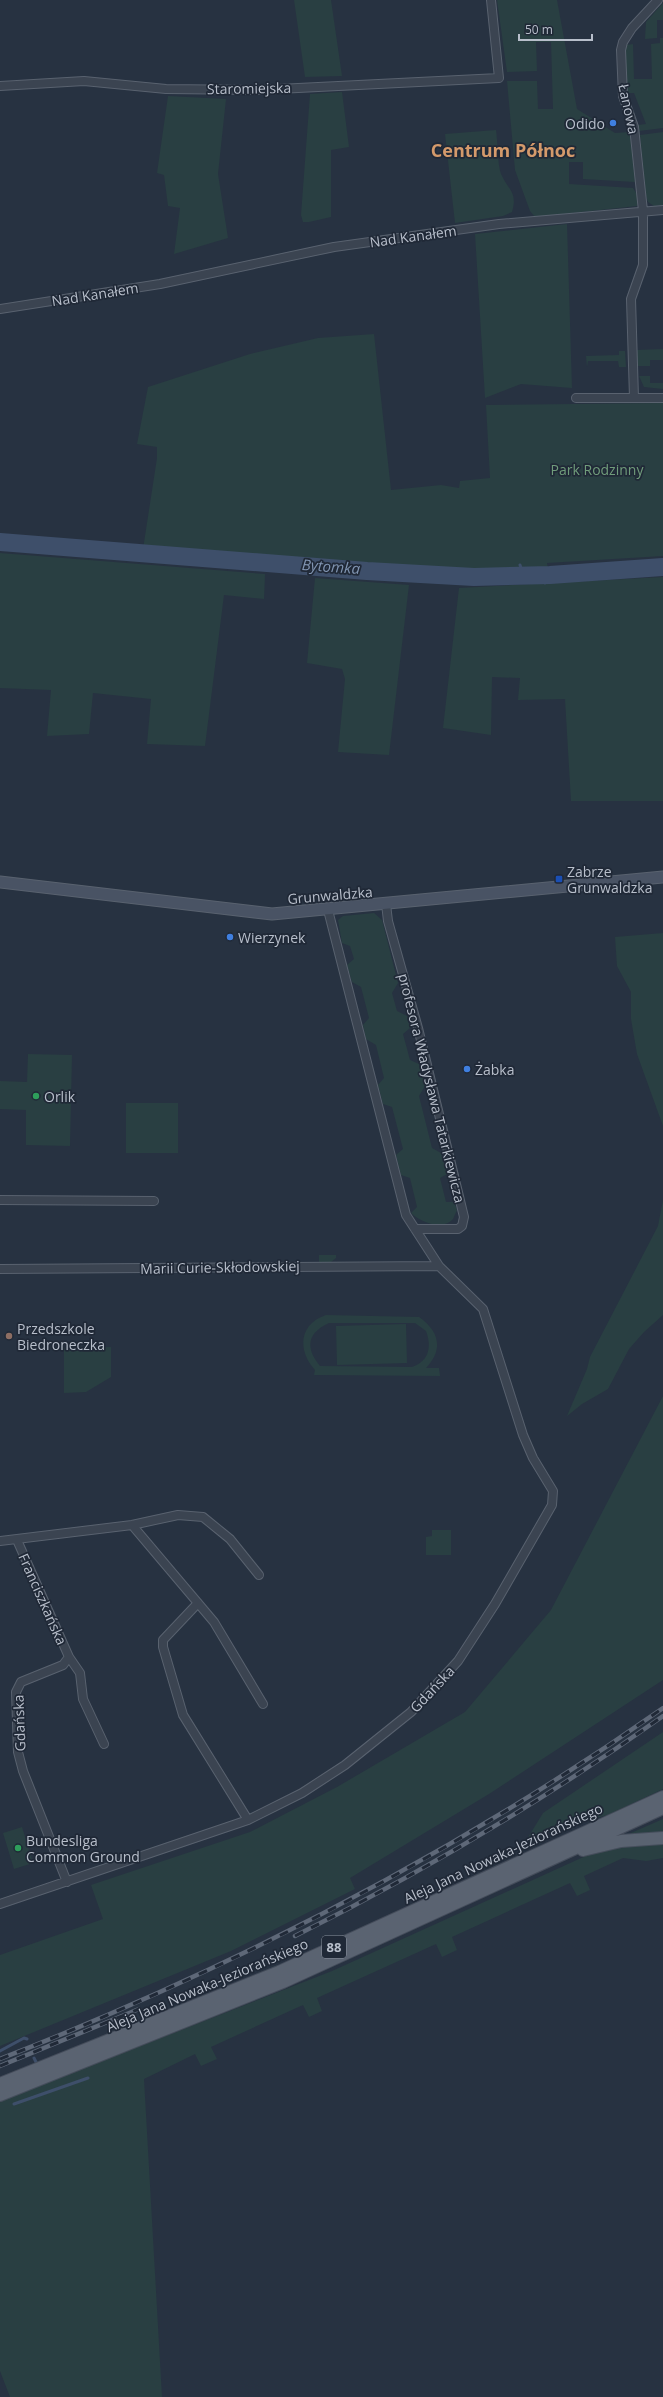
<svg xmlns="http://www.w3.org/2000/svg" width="663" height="2397" font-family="'Open Sans',sans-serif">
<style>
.green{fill:#293f42;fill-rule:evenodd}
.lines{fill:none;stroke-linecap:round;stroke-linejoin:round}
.stream{stroke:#3e4f6a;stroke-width:3}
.river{stroke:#3e4f6a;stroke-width:18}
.street-casing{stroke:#59626f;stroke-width:10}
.secondary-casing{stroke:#59626f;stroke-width:13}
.primary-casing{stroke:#454d5b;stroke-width:14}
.street{stroke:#3b4451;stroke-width:8}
.secondary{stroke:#495364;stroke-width:11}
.primary{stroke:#5a6371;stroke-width:12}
.rail-casing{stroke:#5e6878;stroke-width:4.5}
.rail{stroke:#202937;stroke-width:3;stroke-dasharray:9;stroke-linecap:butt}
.shop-dot{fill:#3f7fe0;stroke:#202937;stroke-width:1.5}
.transit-dot{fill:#1a4fb4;stroke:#202937;stroke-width:1.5}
.leisure-dot{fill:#2e9e5b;stroke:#202937;stroke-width:1.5}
.education-dot{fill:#8d6e63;stroke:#202937;stroke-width:1.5}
.labels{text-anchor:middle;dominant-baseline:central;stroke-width:3.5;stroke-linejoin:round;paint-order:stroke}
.shield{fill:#202937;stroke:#8a929f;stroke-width:1}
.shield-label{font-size:13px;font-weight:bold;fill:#b8bfcb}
.street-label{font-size:14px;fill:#b8bfcb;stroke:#202937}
.poi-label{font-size:14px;fill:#b8bfcb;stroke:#202937;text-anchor:start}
.park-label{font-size:14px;fill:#709c7b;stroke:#202937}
.water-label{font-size:15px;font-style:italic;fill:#8195b2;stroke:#202937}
.district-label{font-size:18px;font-weight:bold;fill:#d49a6b;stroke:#202937}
</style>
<rect width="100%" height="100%" fill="#273241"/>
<path class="green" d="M294 0H331L342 76 305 77Z
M497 0H557L577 109 615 133 630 132 635 182 583 179V162H569V184L633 188 638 196 637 206 535 217 530 211 515 170 507 81H537L538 109H553L551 42H536L537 71 507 72Z
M663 3V20H657V38L645 39 646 22Z
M660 38H663V128L639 131 638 125 646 124 634 93H626V45L633 44 634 79H652L651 44 660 43Z
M342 92 349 147 331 150V217L309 222H303L301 215 310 94Z
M168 96 226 99 218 174 228 238 174 254 180 208 168 206 164 175 157 173Z
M496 130C498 143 497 162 501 174 508 190 518 192 512 212L503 216 455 223 445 134Z
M663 132V205L654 206 648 202 646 196 640 135Z
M567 224 572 388 521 384 485 398 475 234Z
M374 334 391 490 441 485 459 488 460 481 490 478 486 405 663 403V556L547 563 548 569 485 572 143 549 157 458V447L137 444 148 387 250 354 318 338Z
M663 349V360H650V366H637L636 350Z
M619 351H625L626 367H619L618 361H588L587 367 586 356 619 355Z
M639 376H650V383H663V389L644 387Z
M0 553 265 574 264 599 224 595 205 746 147 744 151 699 93 693 89 734 47 736 51 690 0 688Z
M663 577V801H571L565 699 518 700 520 678 492 677 491 735 443 728 459 588Z
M315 578 409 585 389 755 338 752 345 679 342 669 307 663Z
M374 913 382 920 398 983 392 993 397 1011 407 1016 410 1028 403 1034 410 1060 419 1064 425 1086 419 1096 432 1148 441 1153 447 1174 440 1178 446 1202H454L457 1210 453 1219C442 1231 420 1222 411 1213L417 1207 410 1178 401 1175 396 1155 403 1149 392 1107 383 1104 378 1085 384 1078 376 1045 366 1039 363 1025 369 1018 361 987 352 982 347 965 354 959 350 946 342 943 338 920 343 916Z
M663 933V1126L637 1054 631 1019V992L617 966 615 937Z
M28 1054 72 1055 70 1146 26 1145V1110L0 1109V1081L27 1082Z
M126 1103H178V1153H126Z
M663 1200V1315L644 1332 629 1349 608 1389 582 1404 567 1416 587 1369 590 1357 658 1226Z
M319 1255H336V1258L331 1262H319Z
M326 1315 419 1317C439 1331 444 1349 426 1368H439L440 1376 314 1375 315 1370C297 1350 299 1324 326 1315ZM329 1323H415L426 1331C432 1347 429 1361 412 1367L320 1366C305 1348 307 1333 329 1323Z
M406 1324 407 1363 337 1365 336 1326Z
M111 1347V1377L86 1392 64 1393V1348Z
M663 1396V1680L489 1794 350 1878 355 1889 231 1951 0 2046V1955L103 1919 91 1885 250 1832 337 1787 465 1712 551 1610Z
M432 1530H451V1555H426V1537L432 1536Z
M663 1732V1789L608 1815 563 1826 524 1844 543 1813Z
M663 1819V1833L631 1834V1833Z
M22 1827 33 1863 14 1869 3 1833Z
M663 1842V1858L646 1861 623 1858 584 1876 590 1890 577 1896 570 1883 452 1937 457 1950 442 1957 436 1944 317 1998 322 2011 309 2017 303 2005 211 2047 217 2059 201 2066 195 2054 144 2079 162 2397H10L0 2371V2101L332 1971 590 1854 613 1847Z"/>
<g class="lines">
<path class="stream" d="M520 565 524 576
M545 583 550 575
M0 2051 24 2038 27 2039
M34 2058 36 2062
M14 2104 88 2078"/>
<path class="river" d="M0 542 367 571 474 577 550 575 663 567"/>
<defs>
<path id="street" d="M0 86 84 81 166 89 258 90 499 78 491 0
M0 309 160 284 334 247 499 224 663 210
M576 398H663
M634 398 631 299 643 265V211L634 127 623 96 621 50 623 42 632 28 658 0
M386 904 388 921 418 1028 464 1217 462 1226 458 1229H415
M0 1200 154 1201
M0 1269 439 1266
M132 1525 214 1622 263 1704
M17 1540 69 1657 80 1673 83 1699 104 1744
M0 1541 132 1525 178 1515 203 1517 230 1539 259 1575
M198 1603 163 1640V1647L183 1715 248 1820
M67 1882 23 1771 18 1752 16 1692 21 1682 63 1665 69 1657
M0 1904 248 1820 302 1793 345 1765 411 1712 458 1661 495 1604 552 1505 553 1491 533 1458 523 1435 483 1309 439 1266 406 1215 328 910"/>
<path id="secondary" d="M0 882 272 914 663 877"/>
<path id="primary" d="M583 1850 621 1841 663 1838
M0 2084 279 1972 663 1797
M0 2095 283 1982 663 1808"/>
</defs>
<use href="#street" class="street-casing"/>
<use href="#secondary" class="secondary-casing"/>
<use href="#primary" class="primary-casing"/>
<use href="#street" class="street"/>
<use href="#secondary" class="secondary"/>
<use href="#primary" class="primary"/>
<defs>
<path id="rail" d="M295 1936C423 1872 546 1799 663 1716
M0 2059C236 1967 455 1854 663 1708
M0 2066 139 2009"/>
</defs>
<use href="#rail" class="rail-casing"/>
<use href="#rail" class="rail"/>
</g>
<g class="shop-dot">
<circle cx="613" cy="123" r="4"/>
<circle cx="230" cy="937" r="4"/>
<circle cx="467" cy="1069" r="4"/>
</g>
<rect class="transit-dot" x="555" y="875" width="8" height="8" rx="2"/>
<g class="leisure-dot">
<circle cx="36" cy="1096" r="4"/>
<circle cx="18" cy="1848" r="4"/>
</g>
<circle class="education-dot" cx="9" cy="1336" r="4"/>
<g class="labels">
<rect class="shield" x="322" y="1936" width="24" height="22" rx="3"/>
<g class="shield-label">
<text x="334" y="1947">88</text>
</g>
<g class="street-label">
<text transform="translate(249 88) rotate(-1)">Staromiejska</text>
<text transform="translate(629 109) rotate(78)">Łanowa</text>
<text transform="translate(413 236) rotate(-8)">Nad Kanałem</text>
<text transform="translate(95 294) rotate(-9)">Nad Kanałem</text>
<text transform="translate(330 895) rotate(-5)">Grunwaldzka</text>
<text transform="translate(432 1088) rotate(76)">profesora Władysława Tatarkiewicza</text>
<text transform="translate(220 1267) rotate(-1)">Marii Curie-Skłodowskiej</text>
<text transform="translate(43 1599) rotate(66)">Franciszkańska</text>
<text transform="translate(432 1689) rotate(-47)">Gdańska</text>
<text transform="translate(19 1723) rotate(-92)">Gdańska</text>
<text transform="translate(503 1853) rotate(-25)">Aleja Jana Nowaka-Jeziorańskiego</text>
<text transform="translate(207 1985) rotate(-23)">Aleja Jana Nowaka-Jeziorańskiego</text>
</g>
<g class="poi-label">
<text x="605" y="123" text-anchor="end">Odido</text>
<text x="567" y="871">Zabrze<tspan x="567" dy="16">Grunwaldzka</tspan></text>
<text x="238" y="937">Wierzynek</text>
<text x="475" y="1069">Żabka</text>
<text x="44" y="1096">Orlik</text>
<text x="17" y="1328">Przedszkole<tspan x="17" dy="16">Biedroneczka</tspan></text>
<text x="26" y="1840">Bundesliga<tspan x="26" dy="16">Common Ground</tspan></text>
</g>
<g class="park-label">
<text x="597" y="469">Park Rodzinny</text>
</g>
<g class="water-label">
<text transform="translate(331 566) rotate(4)">Bytomka</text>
</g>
<g class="district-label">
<text x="503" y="150">Centrum Północ</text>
</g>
</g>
<path d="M519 34v6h73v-6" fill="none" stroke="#b8bfcb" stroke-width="2"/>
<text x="525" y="34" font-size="12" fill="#b8bfcb" stroke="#202937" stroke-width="3" paint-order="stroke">50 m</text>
</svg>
